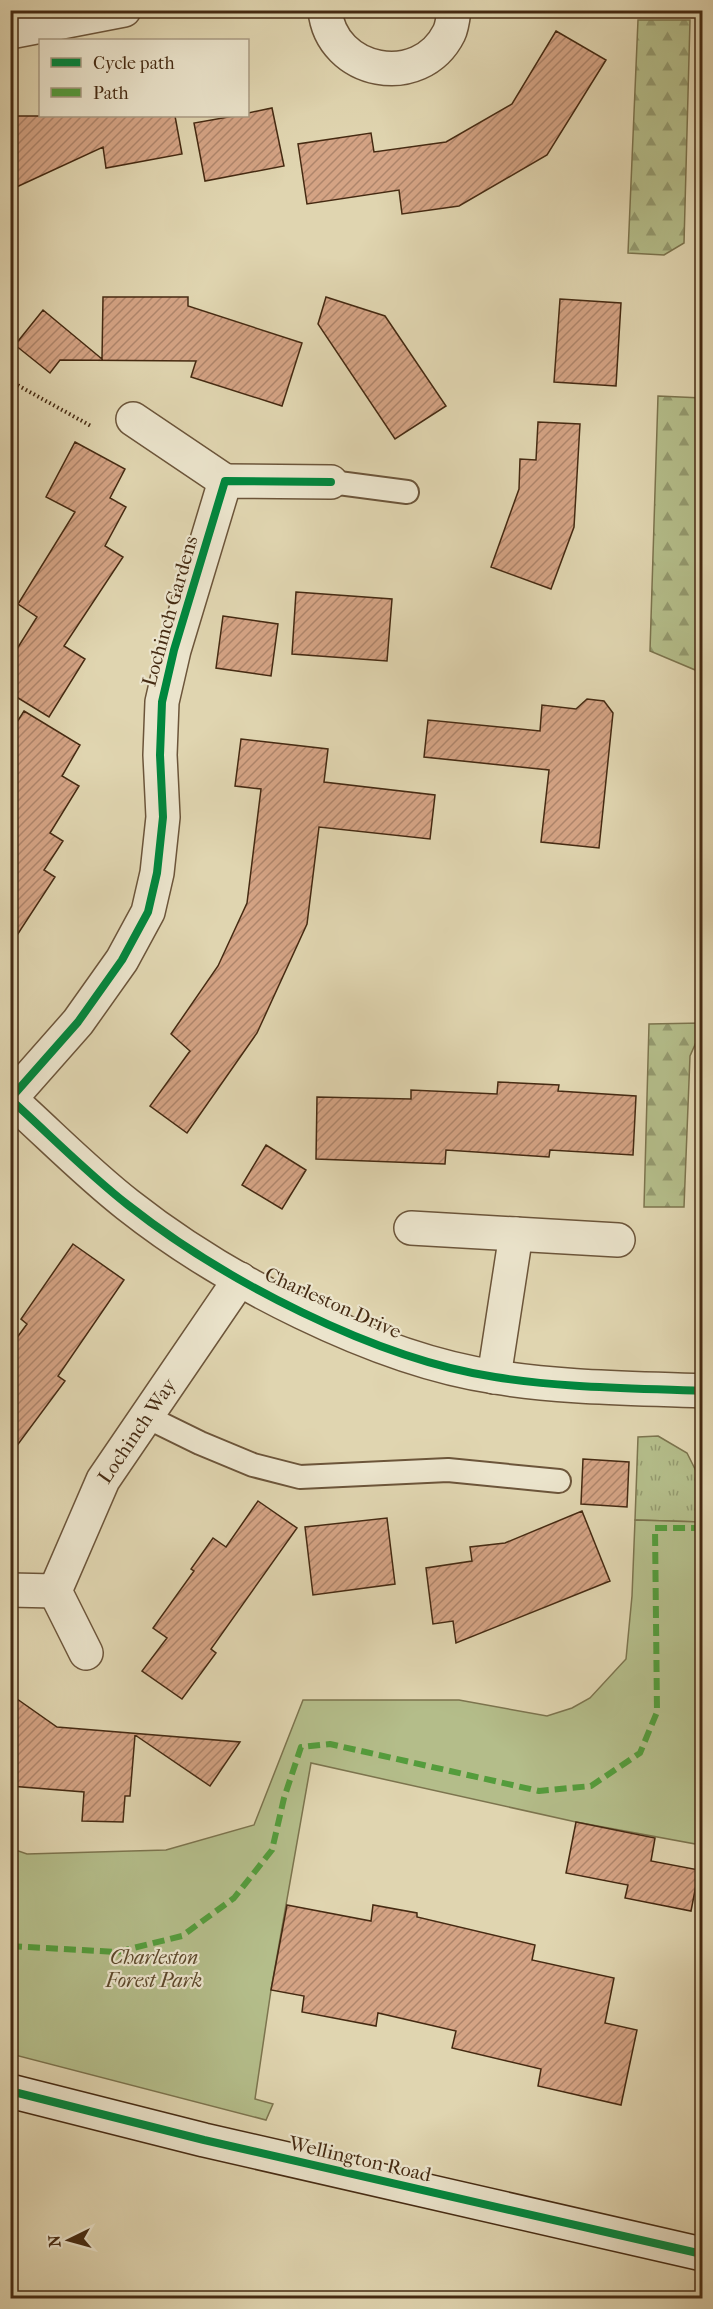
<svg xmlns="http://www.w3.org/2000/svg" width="713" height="2309" font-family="'IM FELL French Canon',serif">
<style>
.grass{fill:url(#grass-tufts);stroke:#7c744e;stroke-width:1.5}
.forest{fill:url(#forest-firs);stroke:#7c744e;stroke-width:1.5}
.park{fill:#b4bd8a;stroke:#7c744e;stroke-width:1.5}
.building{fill:url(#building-hatch);stroke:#452a12;stroke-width:1.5}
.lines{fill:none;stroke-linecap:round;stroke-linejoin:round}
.lane-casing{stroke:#6c553a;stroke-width:26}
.street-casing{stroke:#6c553a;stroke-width:36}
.secondary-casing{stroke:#452a12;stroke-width:36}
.path{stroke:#452a12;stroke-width:4;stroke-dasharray:1.5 3;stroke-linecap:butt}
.lane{stroke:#ebe4cc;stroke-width:22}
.street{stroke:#ebe4cc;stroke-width:33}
.secondary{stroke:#ebe4cc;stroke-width:33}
.quiet{stroke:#549c3c;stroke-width:6;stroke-dasharray:12 6;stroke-linecap:butt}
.cycleway-casing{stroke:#ebe4cc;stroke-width:11}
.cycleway{stroke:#00873e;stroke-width:8}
.labels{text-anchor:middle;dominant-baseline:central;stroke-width:4.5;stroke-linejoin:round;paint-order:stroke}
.street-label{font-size:20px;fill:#452a12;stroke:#ebe4cc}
.park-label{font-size:20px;font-style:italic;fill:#5b472a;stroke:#ebe4cc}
</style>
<defs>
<pattern id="grass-tufts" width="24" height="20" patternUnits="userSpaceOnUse" patternTransform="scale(1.5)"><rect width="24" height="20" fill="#b4bd8a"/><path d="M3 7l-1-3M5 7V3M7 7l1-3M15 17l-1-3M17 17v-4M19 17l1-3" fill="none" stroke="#949a6f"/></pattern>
<pattern id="forest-firs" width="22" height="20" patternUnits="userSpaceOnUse" patternTransform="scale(1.5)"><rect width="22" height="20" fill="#b4bd8a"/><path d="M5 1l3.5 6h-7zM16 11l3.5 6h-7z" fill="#949a6f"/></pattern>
<pattern id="building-hatch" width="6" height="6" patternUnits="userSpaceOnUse" patternTransform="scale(1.5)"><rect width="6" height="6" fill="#d4a384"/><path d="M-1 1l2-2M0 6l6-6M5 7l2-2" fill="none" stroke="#ae856b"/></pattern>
</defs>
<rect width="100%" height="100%" fill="#e0d5b0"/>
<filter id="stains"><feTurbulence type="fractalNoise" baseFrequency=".00333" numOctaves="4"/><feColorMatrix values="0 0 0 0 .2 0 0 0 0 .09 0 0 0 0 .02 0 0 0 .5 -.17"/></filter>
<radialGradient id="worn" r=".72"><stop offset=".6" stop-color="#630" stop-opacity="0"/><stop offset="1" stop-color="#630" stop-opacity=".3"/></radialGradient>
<path class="grass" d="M658 1436 687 1453 702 1483 701 1522 635 1520 638 1437Z"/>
<path class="forest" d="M638 20H690L684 243 664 255 628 253Z
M658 396 702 398 700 672 650 651Z
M702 1023V1029L690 1056 684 1207H644L649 1024Z"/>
<path class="park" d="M635 1520 702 1522 701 1845 576 1822 311 1763 271 1990 255 2099 273 2104 266 2120 11 2054 10 1848 27 1854 166 1850 254 1825 303 1700H459L547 1716 572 1708 590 1698 626 1659 632 1596Z"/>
<path class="building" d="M556 31 606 60 547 155 459 206 402 214 399 190 307 204 298 144 371 133 374 152 446 142 512 104Z
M272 108 284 166 205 181 194 123 234 116H248V113Z
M10 116H175L182 154 106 168 103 147 10 190Z
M103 297H188V306L302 343 282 406 191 377 196 361 60 360 50 373 15 345 43 310 102 359Z
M326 297 385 316 446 406 395 439 318 324Z
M560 299 621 303 616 386 554 382Z
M538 422 580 424 574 527 551 589 491 567 519 489 520 459 536 460Z
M75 442 125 469 110 498 126 507 105 546 123 557 64 646 85 659 49 717 10 693V660L37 617 18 604 75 512 46 497Z
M296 592 392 599 387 661 292 654Z
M223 616 278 624 271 676 216 668Z
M587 699 604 701 613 713 599 848 541 842 549 770 424 757 428 720 540 731 542 705 576 709Z
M24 711 80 745 62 776 79 786 50 833 63 841 44 870 55 877 10 946V733Z
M241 739 328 749 324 782 435 795 430 839 319 827 307 924 257 1033 187 1133 150 1106 190 1051 171 1034 218 966 247 903 261 789 235 786Z
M498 1082 559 1085 558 1091 636 1096 633 1155 550 1150 549 1157 446 1150 445 1164 316 1159 317 1097 411 1099V1090L497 1094Z
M266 1145 306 1170 282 1209 242 1185Z
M73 1244 124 1280 58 1376 65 1381 10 1455V1347L27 1324 21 1319Z
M583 1459 629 1462 627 1507 581 1504Z
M258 1501 297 1528 211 1649 216 1653 182 1699 142 1671 167 1638 153 1628 194 1571 191 1569 213 1538 226 1547Z
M582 1511 610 1581 456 1643 453 1621 433 1624 426 1568 472 1561 470 1547 505 1543Z
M387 1518 395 1584 313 1595 305 1527Z
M10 1694 57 1727 240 1742 210 1786 135 1735 130 1796H125L123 1822 82 1821 84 1792 10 1786Z
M576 1822 655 1838 651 1861 699 1870 691 1911 625 1898 628 1885 566 1873Z
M287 1905 371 1921 373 1905 417 1913V1917L535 1945 532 1960 614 1978 605 2023 637 2030 621 2105 538 2086 541 2069 452 2048 456 2031 378 2013 376 2026 302 2012 304 1996 271 1990Z"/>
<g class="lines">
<defs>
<path id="lane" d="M331 482 407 492
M147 1417 200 1443 253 1465 300 1477 448 1470 559 1481"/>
<g id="street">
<path d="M325 10C331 74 420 91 449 33 452 27 453 18 454 10"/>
<path d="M10 32 124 10"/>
<path d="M133 419 225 481"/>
<path d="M10 1099 78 1022 122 960 148 912 157 873 163 817 160 755 162 702 174 650 225 481 331 482"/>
<path d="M10 1099C49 1134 87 1173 128 1205 223 1280 375 1359 495 1377 563 1388 633 1388 702 1391"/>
<path d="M411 1228 618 1240"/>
<path d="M494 1377 516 1234"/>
<path d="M10 1590 55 1591"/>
<path id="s1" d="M86 1653 55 1591 103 1480 240 1279"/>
</g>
<path id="secondary" d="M10 2091 204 2140 702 2254"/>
</defs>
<use href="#lane" class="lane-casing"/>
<use href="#street" class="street-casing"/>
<use href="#secondary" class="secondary-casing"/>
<path class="path" d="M494 11H702
M10 381 91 426"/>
<use href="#lane" class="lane"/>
<use href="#street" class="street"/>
<use href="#secondary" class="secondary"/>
<path class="quiet" d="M10 1946 117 1952 182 1936 234 1898 272 1850 284 1798 301 1747 330 1744 539 1791 591 1786 640 1753 657 1712 655 1528H702"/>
<defs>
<path id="cycleway" d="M10 1099 78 1022 122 960 148 912 157 873 163 817 160 755 162 702 174 650 225 481 331 482
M10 1099C49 1134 87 1173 128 1205 223 1280 375 1359 495 1377 563 1388 633 1388 702 1391
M10 2091 204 2140 702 2254"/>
</defs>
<use href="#cycleway" class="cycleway-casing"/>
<use href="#cycleway" class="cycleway"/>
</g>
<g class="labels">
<g class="street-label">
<text transform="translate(170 611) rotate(-74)">Lochinch Gardens</text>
<text transform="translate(333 1303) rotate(24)">Charleston Drive</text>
<text stroke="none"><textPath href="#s1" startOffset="250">Lochinch Way</textPath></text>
<text transform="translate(360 2159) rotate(13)">Wellington Road</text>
</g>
<g class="park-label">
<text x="154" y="1957">Charleston<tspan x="154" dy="23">Forest Park</tspan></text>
</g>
</g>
<rect width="713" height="2309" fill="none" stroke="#e0d5b0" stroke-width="36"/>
<rect x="12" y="12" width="689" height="2285" fill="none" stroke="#452a12" stroke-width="3"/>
<rect x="18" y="18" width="677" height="2273" fill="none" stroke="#452a12" stroke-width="1.5"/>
<rect x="39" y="39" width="210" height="78" fill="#ebe4cc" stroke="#a99a82" stroke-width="1.5"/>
<rect x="51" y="58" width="30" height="9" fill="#00873e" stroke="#a99a82" stroke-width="1.5"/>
<text x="93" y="69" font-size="18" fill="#452a12">Cycle path</text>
<rect x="51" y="88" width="30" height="9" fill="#549c3c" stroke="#a99a82" stroke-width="1.5"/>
<text x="93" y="99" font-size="18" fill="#452a12">Path</text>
<g transform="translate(69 2240) rotate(265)" stroke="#ebe4cc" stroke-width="4.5" paint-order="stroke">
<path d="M0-4.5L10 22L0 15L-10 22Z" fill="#452a12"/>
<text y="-9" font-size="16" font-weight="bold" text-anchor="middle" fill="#452a12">N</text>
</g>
<rect width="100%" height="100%" filter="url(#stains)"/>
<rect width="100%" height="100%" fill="url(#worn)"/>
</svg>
